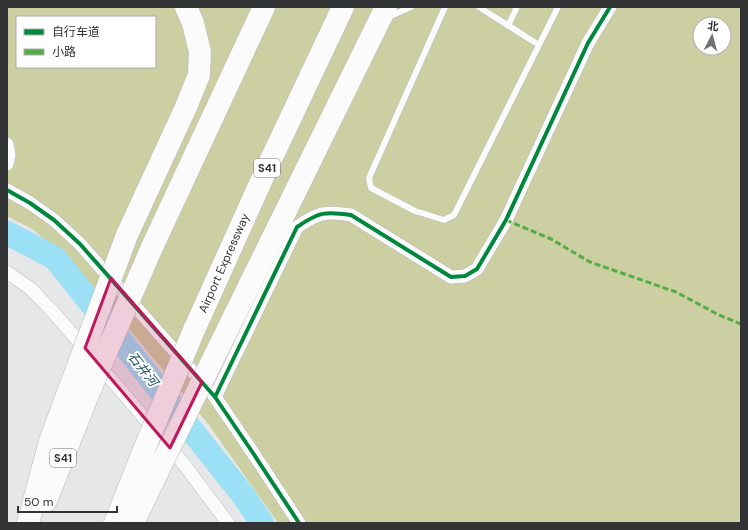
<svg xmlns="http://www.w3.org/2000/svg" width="748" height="530" font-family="'DM Sans','Noto Sans SC',sans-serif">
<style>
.green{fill:#cccfa2;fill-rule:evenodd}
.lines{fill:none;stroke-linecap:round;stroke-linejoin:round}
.river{stroke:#9be0f4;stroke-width:24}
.lane-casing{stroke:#b9babc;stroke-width:7}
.street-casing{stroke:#b9babc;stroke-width:14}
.highway-casing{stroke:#b9babc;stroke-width:23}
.lane{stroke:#fbfbfc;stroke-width:6}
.street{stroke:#fbfbfc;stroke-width:13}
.highway{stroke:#fbfbfc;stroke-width:22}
.highway-bridge-casing{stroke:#b9babc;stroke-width:23;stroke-linecap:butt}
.highway-bridge{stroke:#fbfbfc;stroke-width:22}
.quiet{stroke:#54ac45;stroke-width:3;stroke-dasharray:6 3;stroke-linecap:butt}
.cycleway-casing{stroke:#fff;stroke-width:6}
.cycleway{stroke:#00873e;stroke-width:4}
.marked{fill:#c2185b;fill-opacity:0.2;stroke:#c2185b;stroke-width:3;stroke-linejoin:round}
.labels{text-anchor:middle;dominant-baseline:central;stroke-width:4;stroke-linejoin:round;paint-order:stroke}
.shield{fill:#fff;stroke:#707072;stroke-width:1}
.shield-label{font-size:11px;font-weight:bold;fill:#323335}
.street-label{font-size:12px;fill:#323335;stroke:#fff}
.water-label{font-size:13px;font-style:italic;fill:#19515f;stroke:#fff}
</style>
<rect width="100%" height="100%" fill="#e5e7e9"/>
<path class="green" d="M7 7H741V523H278L209 425 92 285 34 230 7 216ZM17 17H155V67H17ZM700 24H724V48H700Z"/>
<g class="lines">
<path class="river" d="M7 233 55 258 243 495 262 523"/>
<defs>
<path id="lane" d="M445 7 369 178 371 188 415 211 444 220 454 215 558 7
M479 7 539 45
M388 17 411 7
M508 26 517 7"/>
<path id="street" d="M7 144 9 155 7 164
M7 190 30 203 54 220 80 244 215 397 253 453 299 523
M7 272 31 289 54 313 183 463 228 523
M215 397 297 227C319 212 325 211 351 215L451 277 465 276 477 269 506 220 588 43 610 7"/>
<path id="highway" d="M127 235 186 107 199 75 200 52 193 23 186 7
M153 245 264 7
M194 330 267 168 343 7
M217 351 386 7
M46 501 89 392
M28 523 50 441 70 387
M115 523 143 452
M133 523 162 463"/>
</defs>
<use href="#lane" class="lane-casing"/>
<use href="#street" class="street-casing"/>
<use href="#highway" class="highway-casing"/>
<use href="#lane" class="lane"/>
<use href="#street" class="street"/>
<use href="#highway" class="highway"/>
<defs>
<path id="highway-bridge" d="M70 387 127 235
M89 392 153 245
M143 452 194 330
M162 463 217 351"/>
</defs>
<use href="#highway-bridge" class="highway-bridge-casing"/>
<use href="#highway-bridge" class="highway-bridge"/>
<path class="quiet" d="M506 220 551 239 590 262 676 292 719 315 741 324"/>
<defs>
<path id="cycleway" d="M7 190 30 203 54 220 80 244 215 397 253 453 299 523
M215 397 297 227C319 212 325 211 351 215L451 277 465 276 477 269 506 220 588 43 610 7"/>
</defs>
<use href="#cycleway" class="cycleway-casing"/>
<use href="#cycleway" class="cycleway"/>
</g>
<path class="marked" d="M111 278 202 382 170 448 85 348Z"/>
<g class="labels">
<g class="shield">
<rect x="254" y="159" width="26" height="18" rx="3"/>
<rect x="50" y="449" width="26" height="18" rx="3"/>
</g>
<g class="shield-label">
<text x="267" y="168">S41</text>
<text x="63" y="458">S41</text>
</g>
<g class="street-label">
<text transform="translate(224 263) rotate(-66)">Airport Expressway</text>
</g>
<g class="water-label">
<text transform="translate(143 369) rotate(52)">石井河</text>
</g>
</g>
<rect width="748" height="530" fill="none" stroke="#323335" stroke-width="16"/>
<rect x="16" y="16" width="140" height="52" fill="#ffffff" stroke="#adadae"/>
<rect x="24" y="29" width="20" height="6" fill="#00873e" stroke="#adadae"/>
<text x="52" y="36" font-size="12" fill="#323335">自行车道</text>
<rect x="24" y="49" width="20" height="6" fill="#54ac45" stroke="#adadae"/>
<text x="52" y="56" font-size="12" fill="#323335">小路</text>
<g transform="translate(712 36) rotate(6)"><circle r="19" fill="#ffffff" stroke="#adadae"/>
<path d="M0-3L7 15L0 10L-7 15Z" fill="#717274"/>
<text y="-6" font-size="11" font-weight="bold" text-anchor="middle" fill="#323335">北</text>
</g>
<path d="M18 506v6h99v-6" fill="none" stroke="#323335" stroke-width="2"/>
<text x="24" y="506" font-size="12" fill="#323335" stroke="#ffffff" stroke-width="3" paint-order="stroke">50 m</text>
</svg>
